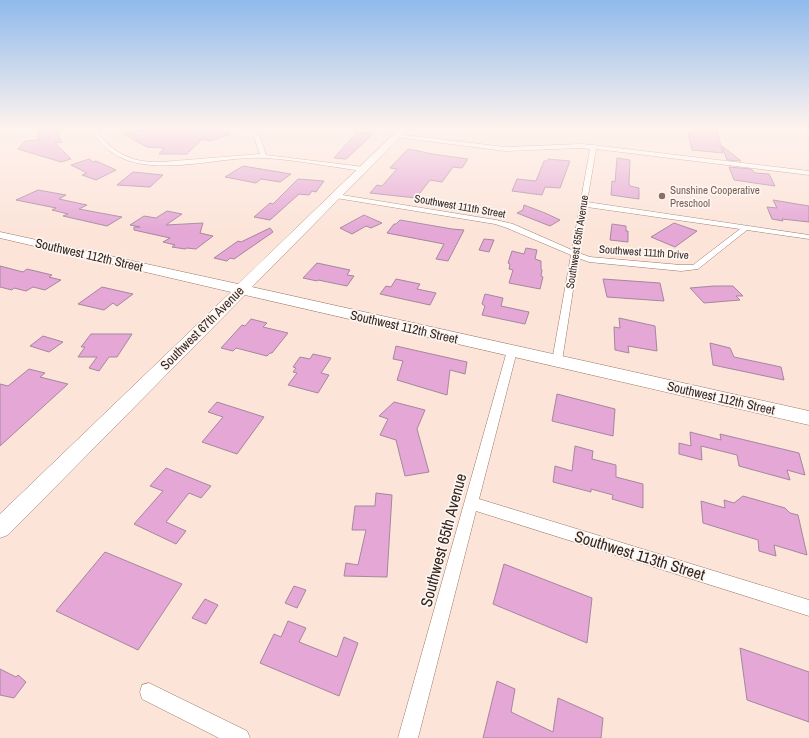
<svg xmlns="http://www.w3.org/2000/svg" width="809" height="738" font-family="'Archivo Narrow',sans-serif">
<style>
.building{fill:#e4a7d6;stroke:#a5879e}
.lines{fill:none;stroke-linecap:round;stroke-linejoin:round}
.minor-casing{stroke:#9b7968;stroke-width:1}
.secondary-casing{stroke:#9b7968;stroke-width:1}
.minor{fill:#fff;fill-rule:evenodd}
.secondary{fill:#fff;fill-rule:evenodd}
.education-dot{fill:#8d6e63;stroke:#fdf5f1;stroke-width:1.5}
.labels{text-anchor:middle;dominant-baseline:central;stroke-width:3.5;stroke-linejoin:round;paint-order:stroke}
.far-education-label{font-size:11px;fill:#785e54;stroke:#fdf5f1;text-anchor:start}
.far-street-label{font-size:11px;fill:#34261f;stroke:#fdf5f1}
.street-label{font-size:13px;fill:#34261f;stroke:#fdf5f1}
.near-street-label{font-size:16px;fill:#34261f;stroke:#fdf5f1}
</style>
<rect width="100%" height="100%" fill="#fce4d9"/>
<path class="building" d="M38 128H64L58 135 62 142 55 143 71 159 61 162 18 149 25 141 38 140Z
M150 128H211L231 134 210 141 202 139 187 154H159L164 148 147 147 123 134Z
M698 128H716L723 153 692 150 688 133Z
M357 132 373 134 346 159 334 158Z
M722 146 741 161 727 160Z
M408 149 433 154 468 159 462 168 453 167 442 182 430 180 416 198 370 193 377 185 382 186 397 169 390 168Z
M617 158 630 160 629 184 630 186 639 188V199L611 195 612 181 615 182Z
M89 159 93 162 96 161 116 170 96 180 82 175 87 173 71 165Z
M548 159 570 161 560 188 545 187 542 195 512 191 517 179 536 181 544 161H547Z
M243 166 291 174 280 182 261 179 256 183 225 177Z
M729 167 751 169 755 173 769 174 775 186 734 180Z
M133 172 163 175 150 187 117 185Z
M298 179 324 181 316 192 312 191 309 195 299 194 270 220 254 217 270 203 273 204Z
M38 190 66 195 59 199 87 205 79 209 122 217 107 226 63 216 68 214 52 210 56 208 16 200Z
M773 200 809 206V222L782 219 783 221 772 219 767 207 777 208Z
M524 205 545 213 560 220 550 226 517 213 523 210Z
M167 211 182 214 166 225 203 223 200 233 213 236 196 249 187 248 185 249 172 247 175 245 163 242 170 238 134 230V227H140L130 225 144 216 156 218Z
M364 215 382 223 371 228 366 226 352 234 340 228Z
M400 220 452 229 464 230 448 261 436 259 444 244 387 233 394 224H396Z
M674 223 697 231 675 247 651 237Z
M612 224 626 226V231H628V242L610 240Z
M270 228 273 232 234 259 230 258 227 261 214 258 238 241 241 242Z
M484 239 494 240 489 252 479 250Z
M526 248 537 250 535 259 541 261V269L542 270 541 276 543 277 540 289 509 283 513 270 509 269 510 264 508 263 512 251 524 254Z
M317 263 350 270 347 275 354 276 347 286 318 280 317 281 303 278Z
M0 266 23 272 27 269 52 275 49 277 61 280 45 290 33 287 26 291 14 288 12 290 0 287Z
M396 279 420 284 417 289 436 293 430 305 380 294 386 286 391 287Z
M603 279 660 283 664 301 607 297Z
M714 286H733L743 296H736L740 300 704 303 690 288Z
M102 287 133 294 117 306 113 303 104 310 78 304Z
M485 294 503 298 501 306 529 312 525 324 482 315 485 306 482 304Z
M619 318 655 326 657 351 628 346 629 353 615 350 614 327 620 328Z
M251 319 267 323 263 327 288 333 272 353H270L267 356 236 348 233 351 221 348 242 325 245 326Z
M91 334H132L117 357H109L99 371 89 368 97 357H78L85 347H81Z
M43 336 63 342 49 352 30 346Z
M710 343 730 348 734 357 781 367 784 380 713 365Z
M396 346 467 362 465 374 450 370 447 395 397 380 403 361 393 359Z
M313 354 331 358 321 373 329 375 318 393 288 385 297 373 293 372 296 368 293 367 300 357 310 359Z
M29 369 45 373 40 377 68 384 0 446V384L8 386Z
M557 394 615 409 613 436 552 421Z
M217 402 264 417 237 454 202 442 223 417 208 412Z
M394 402 425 410 417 429 429 472 405 476 396 440 380 435 388 419 379 416Z
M690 432 721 440 720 434 799 453 805 475 787 470 790 480 739 466 737 455 701 446 702 460 679 454V443L691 446Z
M575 446 593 451 592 459 616 465V477L643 484V508L612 499 613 495 591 489V492L553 482 555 466 572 471Z
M166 468 211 486 201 498 189 493 166 522 186 531 176 544 134 524 163 491 150 486Z
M376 493 392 495 387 577 344 576 346 563 358 565 366 530H352L355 506H375Z
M743 496 785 508 790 513 798 515 807 555 774 545 776 556 759 551 758 540 703 523 701 501 725 508 724 500 734 503Z
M105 552 182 584 138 650 56 611Z
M504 564 592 598 587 643 493 604Z
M294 586 306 590 297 608 285 603Z
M205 599 218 605 206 624 192 618Z
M288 621 306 628 299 642 337 657 344 637 358 643 339 696 260 663 274 634 281 637Z
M740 648 809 672V722L747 700Z
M0 669 16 677 18 675 26 682 14 698 0 695Z
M497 681 515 689 511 712 553 732 558 698 603 718 601 738H483Z"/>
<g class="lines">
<defs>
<path id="minor" d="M91 128H97C102 145 126 159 143 161 157 163 172 161 186 160 211 158 236 156 260 154L253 134 246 128C260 128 262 143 266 155L364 167 367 169 364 171C331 167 298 160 265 158 217 155 141 184 103 145 98 140 94 136 91 128Z
M397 134 505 147 581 144 593 145 809 171V175L596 149 587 202 809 235V239L747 230 698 269 681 271 589 262 578 258 562 361 561 364H553L552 361 571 255 507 228 495 224 336 198 333 196 336 194 496 220 513 224 572 250 590 149 581 148 505 151 395 137V135ZM587 207 740 229 693 265H681L590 257 579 253Z
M512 347 516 348 517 351 479 499 809 600V616L476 511 418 738H398L507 351 508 348Z
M149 683 247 731 250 738H219L142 699 140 692 142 685Z"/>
<path id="secondary" d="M400 128H409L252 287 809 411V425L245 295 8 535 0 538V514L231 292 0 238V232L238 284Z"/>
</defs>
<use href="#minor" class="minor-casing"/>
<use href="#secondary" class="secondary-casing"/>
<use href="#minor" class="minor"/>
<use href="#secondary" class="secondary"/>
</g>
<linearGradient id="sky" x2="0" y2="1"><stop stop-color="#8fbaec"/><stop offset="0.55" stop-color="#fef3ee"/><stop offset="1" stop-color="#fef3ee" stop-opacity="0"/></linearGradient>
<rect width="809" height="232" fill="url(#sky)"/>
<circle class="education-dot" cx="662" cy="196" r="4"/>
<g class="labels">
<g class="far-education-label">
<text x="670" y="190">Sunshine Cooperative<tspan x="670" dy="13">Preschool</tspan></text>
</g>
<g class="far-street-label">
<text transform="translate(460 206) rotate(10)">Southwest 111th Street</text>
<text transform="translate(577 242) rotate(-81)">Southwest 65th Avenue</text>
<text transform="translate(644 252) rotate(4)">Southwest 111th Drive</text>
</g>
<g class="street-label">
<text transform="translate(89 255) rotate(13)">Southwest 112th Street</text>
<text transform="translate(404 327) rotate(13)">Southwest 112th Street</text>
<text transform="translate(202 328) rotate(-45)">Southwest 67th Avenue</text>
<text transform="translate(721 398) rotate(13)">Southwest 112th Street</text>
</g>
<g class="near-street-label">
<text transform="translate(443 540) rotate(-75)">Southwest 65th Avenue</text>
<text transform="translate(640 555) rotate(17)">Southwest 113th Street</text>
</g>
</g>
</svg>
